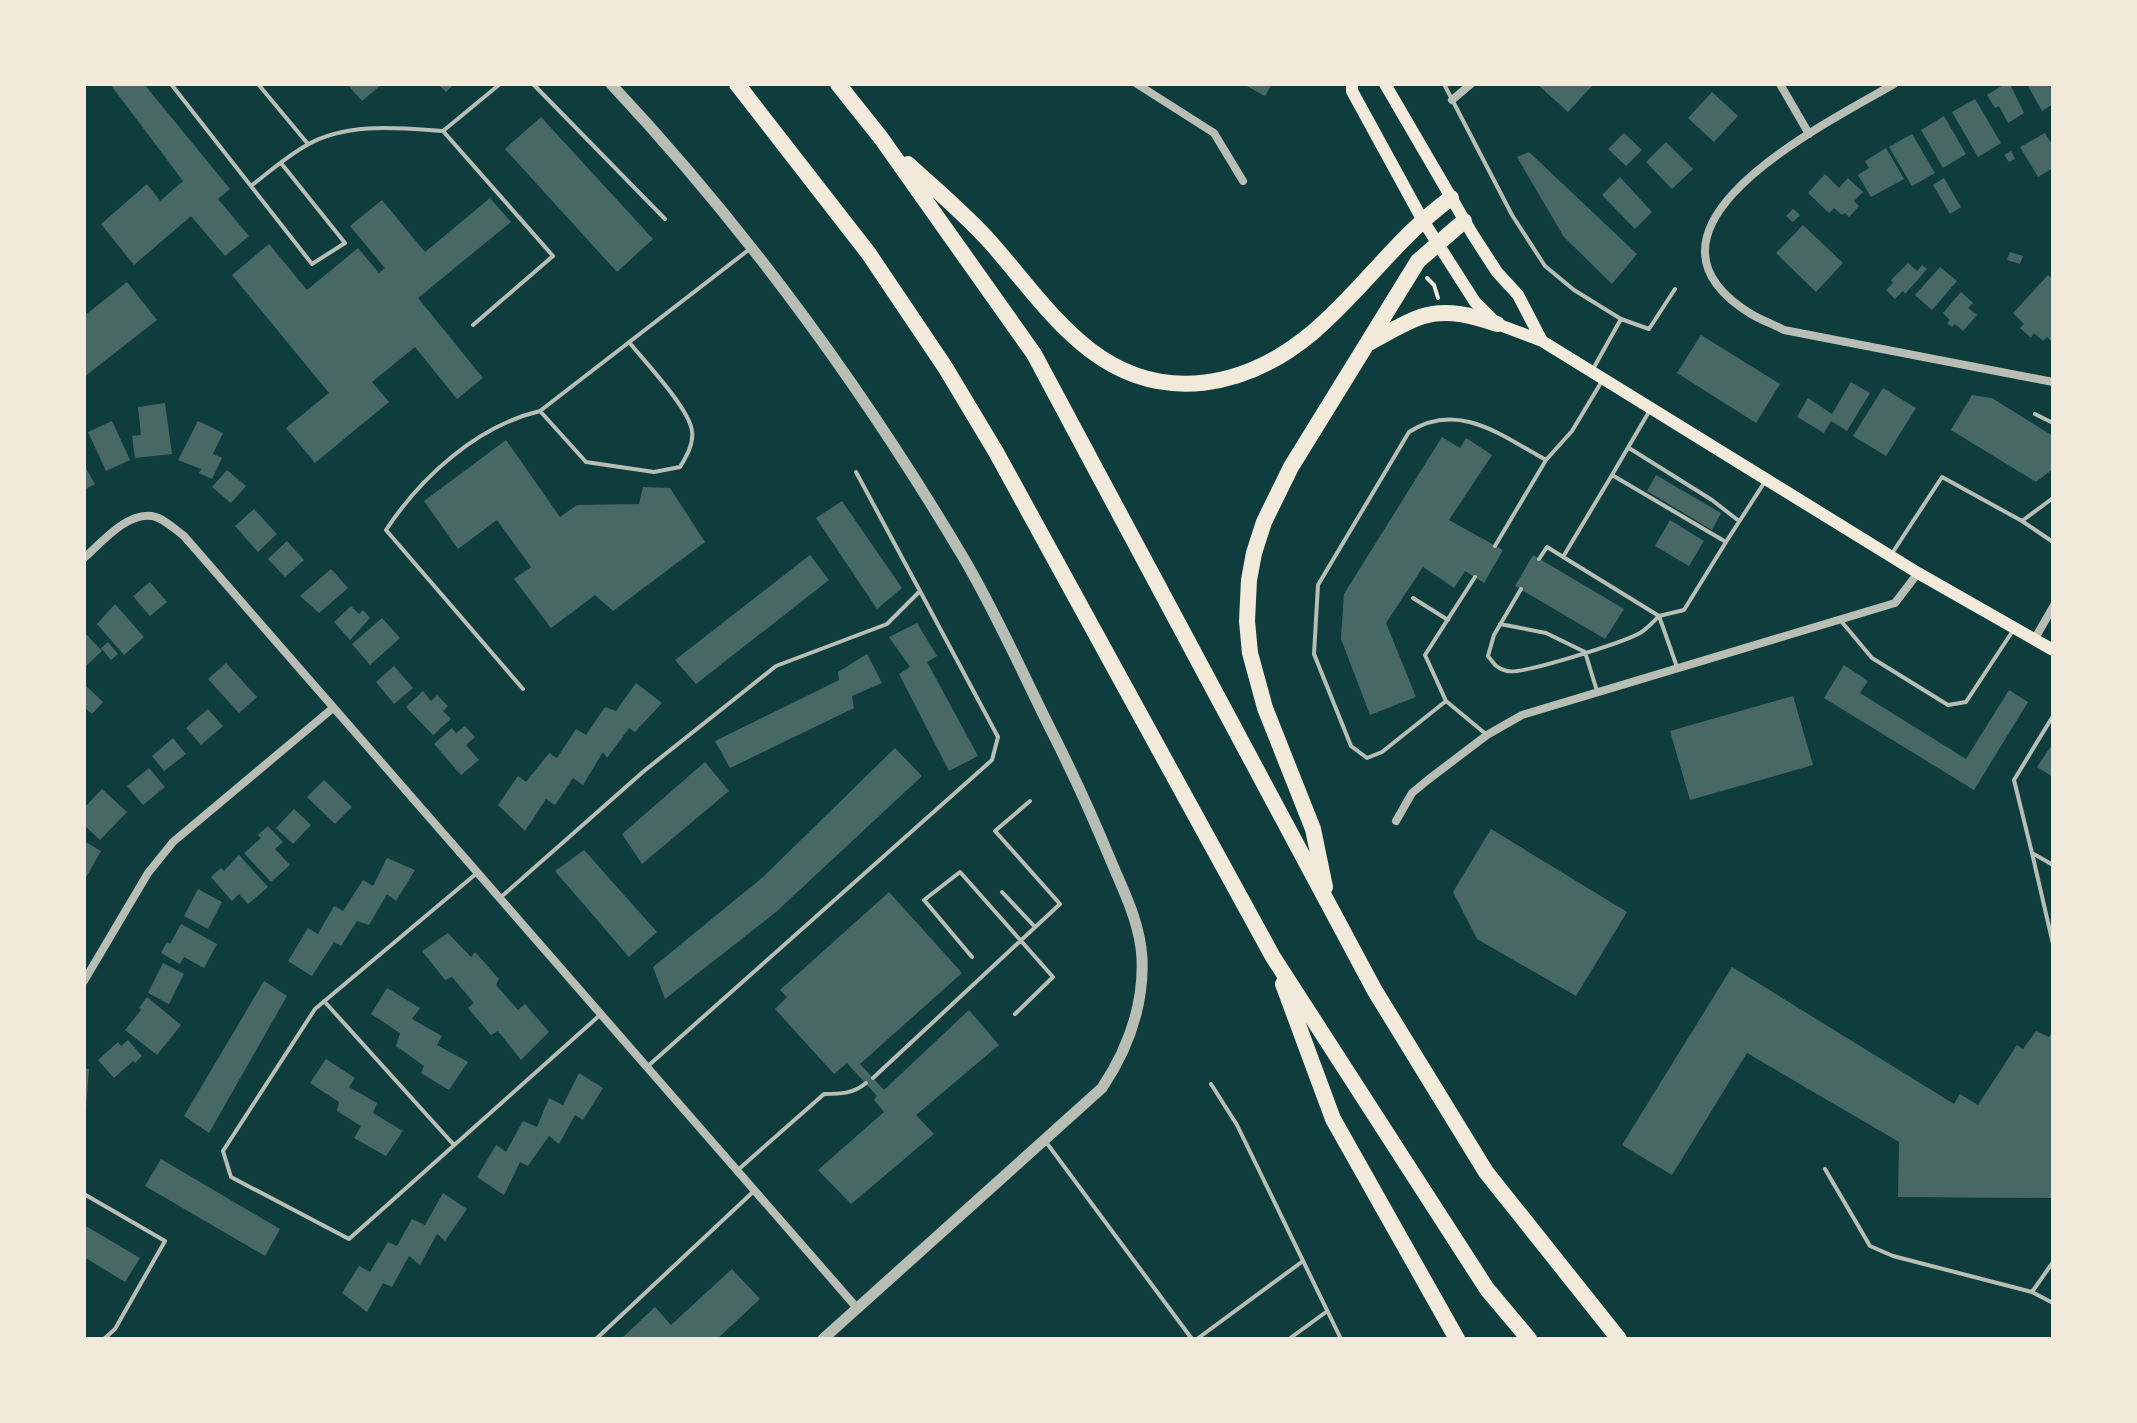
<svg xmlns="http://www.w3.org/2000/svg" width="2137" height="1423" font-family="Rubik,sans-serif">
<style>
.building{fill:#486865}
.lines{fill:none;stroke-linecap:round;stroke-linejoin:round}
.path{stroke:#f1e9da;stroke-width:4}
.service{stroke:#b8beb3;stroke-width:4}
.minor{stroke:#b8beb3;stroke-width:8}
.tertiary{stroke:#b8beb3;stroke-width:11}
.secondary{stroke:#f1e9da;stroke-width:12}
.motorway{stroke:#f1e9da;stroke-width:16}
</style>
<rect width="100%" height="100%" fill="#0f3d3e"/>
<path class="building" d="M110 84H144L230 189 218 199 249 236 225 256 191 216 134 265 101 224 147 184 160 201 183 181Z
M347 84H382L362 101Z
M438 84H454L446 92Z
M1243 84H1272L1265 96Z
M1537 84H1590L1592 86 1568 112Z
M2005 84H2010L2024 113 2008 123 1999 106 1995 108 1987 95Z
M2027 84H2053V104L2042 111Z
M1712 92 1738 116 1714 142 1688 118Z
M1975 99 2001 143 1978 157 1952 112Z
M1944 116 1966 154 1943 168 1921 130Z
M541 117 653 239 617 272 505 149Z
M1624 133 1642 150 1626 166 1608 149Z
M2045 133 2053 146V168L2038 177 2020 147Z
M1912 134 1935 173 1912 186 1889 147Z
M1666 142 1693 169 1672 189 1646 162Z
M1886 148 1904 179 1871 197 1858 175 1869 168 1865 161Z
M2011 151 2015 159 2009 162 2004 155Z
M1529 152 1637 254 1612 284 1564 237 1517 157Z
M1825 174 1839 188 1848 178 1863 192 1854 201 1859 206 1849 217 1845 213 1842 215 1834 208 1829 213 1808 193Z
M1620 177 1652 212 1635 229 1602 195Z
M1944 178 1961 207 1950 214 1933 185Z
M490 198 511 222 418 298 483 378 457 399 415 347 372 382 389 402 315 463 286 428 329 393 232 275 269 244 307 290 358 248 379 273 385 268 350 226 382 200 425 252Z
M1793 209 1800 215 1793 222 1786 216Z
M1803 225 1843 263 1816 292 1776 253Z
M2010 252 2023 256 2020 264 2007 260Z
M1908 263 1917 271 1922 265 1927 269 1905 294 1903 291 1895 299 1886 290 1893 283 1891 280Z
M1940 267 1957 281 1932 310 1915 295Z
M2048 275 2053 279V343L2047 337 2043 341 2034 333 2031 338 2020 328 2024 324 2013 313Z
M127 282 157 320 84 377V316Z
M1961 292 1973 303 1968 308 1977 315 1963 331 1955 324 1952 327 1947 323 1950 320 1943 313Z
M1701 335 1780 384 1756 423 1677 373Z
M1851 382 1870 393 1847 431 1831 421 1824 433 1797 417 1808 398 1832 414Z
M1883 388 1916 408 1886 456 1853 436Z
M1972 395 1992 398 2053 436V469L2036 482 1951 430Z
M165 403 172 454 135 458 132 436 141 435 138 407Z
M112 421 130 460 106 471 88 432Z
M198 421 223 433 213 454 222 458 212 479 199 473 201 469 178 460Z
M1442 437 1460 448 1466 438 1492 455 1449 520 1503 550 1484 583 1465 571 1454 588 1423 567 1386 623 1416 697 1370 715 1341 639 1344 594Z
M506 440 560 517 577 505 639 504 643 487 670 488 705 542 613 611 595 595 551 628 514 579 531 567 497 520 458 549 424 501Z
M84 465 95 484 84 490Z
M227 470 246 486 231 503 212 487Z
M1656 475 1721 513 1712 530 1647 491Z
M842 501 902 588 877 609 816 518Z
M254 509 277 534 258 552 235 526Z
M1670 520 1704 541 1689 566 1655 546Z
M287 541 304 560 285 577 268 559Z
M810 555 829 580 696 684 675 660Z
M1533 555 1624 609 1605 639 1515 586Z
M331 569 348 588 319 613 300 596Z
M150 582 167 602 150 616 133 596Z
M115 604 144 637 124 655 97 624Z
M351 606 359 614 363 610 370 618 350 640 334 622Z
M382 618 400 638 370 665 352 644Z
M917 623 937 656 927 662 978 756 949 771 899 674 910 667 889 637Z
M86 634 102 651 86 666 84 664Z
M108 642 118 654 111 660 101 648Z
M867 654 882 683 852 696 854 708 730 768 715 741 839 680 838 672Z
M226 663 257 697 239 713 208 679Z
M1844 665 1868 681 1860 693 1966 759 2009 690 2028 702 1974 790 1824 698Z
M394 666 413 688 394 704 376 682Z
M636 683 662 703 635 732 629 728 607 758 603 752 583 785 573 778 555 805 546 799 525 831 498 805 518 776 526 782 549 753 557 758 576 729 586 735 605 707 616 711Z
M84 684 103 702 92 714 84 707Z
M423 691 431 701 437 695 448 706 443 711 451 719 433 735 406 707Z
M1793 696 1813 765 1690 800 1670 731Z
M208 709 223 726 201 745 186 728Z
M465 726 475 737 466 745 479 760 461 775 434 744 452 728 456 733Z
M173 738 186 754 164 771 152 756Z
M2053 743V777L2037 767Z
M895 748 922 776 776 912 665 999 653 967 763 877Z
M705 762 729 791 642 864 622 834Z
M149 768 165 787 143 805 127 786Z
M324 780 352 807 335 824 307 797Z
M102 789 127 812 100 840 84 825V808Z
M294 809 311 825 293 844 276 828Z
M268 826 283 842 275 849 290 865 271 882 244 853 261 838 258 835Z
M1491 829 1627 912 1576 996 1477 939 1453 892Z
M84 841 101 851 84 881Z
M584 850 657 932 629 957 555 871Z
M239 855 268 887 248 904 239 894 232 901 211 877 221 868 224 871Z
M387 858 415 870 396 901 387 894 369 925 357 921 341 946 334 942 312 976 288 961 308 928 318 934 334 906 343 911 363 880 373 886Z
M198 889 222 902 208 929 184 916Z
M889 892 962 973 860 1064 884 1090 969 1010 999 1045 916 1115 934 1134 851 1204 818 1170 884 1112 874 1100 877 1096 847 1063 834 1074 775 1009 787 997 780 990Z
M181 924 217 944 204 968 184 957 180 964 161 953 167 942 170 944Z
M448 933 471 957 475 952 499 979 496 985 518 1010 525 1004 549 1032 521 1060 498 1031 491 1035 468 1008 474 1003 452 977 445 980 422 951Z
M163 963 184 974 169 1004 148 993Z
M1732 967 1954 1104 1960 1094 1978 1105 2017 1045 2023 1049 2036 1031 2049 1037 2053 1031V1198L1898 1197 1899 1142 1747 1053 1672 1175 1622 1145Z
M264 981 287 996 209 1133 184 1116Z
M387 988 420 1008 412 1019 442 1036 437 1045 468 1062 449 1090 421 1073 424 1066 396 1046 400 1033 371 1014Z
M147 997 181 1025 157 1055 125 1030 141 1010 139 1008Z
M128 1040 142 1056 135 1063 133 1061 114 1078 98 1060 118 1042 121 1046Z
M326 1059 355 1078 349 1087 377 1103 373 1113 403 1131 386 1156 354 1138 361 1126 337 1111 339 1102 310 1083Z
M84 1069H89L86 1107H84Z
M579 1073 603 1088 583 1120 575 1115 559 1144 549 1136 528 1166 520 1162 504 1195 477 1177 496 1145 506 1152 523 1121 537 1127 549 1098 563 1105Z
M161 1159 280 1229 265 1256 145 1186Z
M443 1193 467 1209 445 1241 437 1234 420 1265 409 1256 392 1287 383 1283 367 1312 342 1293 359 1266 370 1272 388 1242 397 1246 412 1219 425 1225Z
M84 1225 140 1258 125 1282 84 1257Z
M732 1269 760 1299 717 1339H621L655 1307 671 1325Z"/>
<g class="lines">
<path class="path" d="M1427 278 1434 285 1438 298"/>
<path class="service" d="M171 84 312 264 345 243 281 163
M258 84 308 144
M533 84 665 219
M1444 84 1512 215 1545 266 1574 290 1621 319 1649 329 1675 289
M443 131 553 256 473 325
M251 186C269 172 287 156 307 145 347 122 399 128 443 131L500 84
M1593 369 1621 319
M1650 410 1612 475 1726 542 1684 610 1659 616 1677 667
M540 411 586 462 654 472 680 467C686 457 694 444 692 431 689 408 645 362 629 342
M2035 414 2053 423
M1629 448 1712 500 1739 521
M856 472 920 591
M2022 521 2053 498
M1726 542 1766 480
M1495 546 1546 460 1572 431 1602 381
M1891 555 1942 477 2022 521 2053 542
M1563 557 1612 475
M1475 577 1425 655 1446 701 1487 735
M1521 589 1494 635 1488 656C1494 664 1497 669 1507 671 1522 675 1624 642 1640 633 1647 629 1653 622 1659 616L1547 547 1539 559
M1413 598 1448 620
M1841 621 1872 658 1948 705 1966 702 2014 629
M1500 624 1546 633 1585 652 1597 691
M523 689 386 530C421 477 477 426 540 411L751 248
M1446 701 1382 752 1367 758 1351 746 1314 654 1318 585 1409 432C1458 400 1502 436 1546 460
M2032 853 2014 780 2053 716
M2053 865 2032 853 2053 944
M477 873 315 1009 223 1151 231 1177 349 1239 600 1015
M1002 892 1035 927
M501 897 644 771 776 666 887 624 920 591 998 737 992 760 648 1066
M972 957 924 900 960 872 1053 977 1015 1014
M324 1001 454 1145
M873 1078 1060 904 995 831 1030 801
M1211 1084 1237 1125 1341 1339
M1046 1142 1192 1339
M739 1169 824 1094C840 1094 853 1094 866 1083
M1825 1169 1870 1246 1893 1256 2032 1292
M84 1194 165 1241 115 1329 104 1339
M2053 1262 2032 1292 2053 1303
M596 1339 754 1191
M1197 1339 1303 1261
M1289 1339 1326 1312"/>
<path class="minor" d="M1137 84 1214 133 1243 181
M1780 84 1809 134
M1894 84C1829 122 1611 228 1751 314 1761 320 1773 324 1784 330L2053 382
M1452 100 1471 84
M84 558C101 543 127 512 152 516 163 518 175 529 184 536L857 1308
M2034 640 2053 607
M1396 821 1412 793 1429 779 1487 735 1522 715 1895 603 1918 573
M84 981 148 873 173 842 333 708"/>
<path class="tertiary" d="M611 84C746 228 862 387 963 557 998 616 1025 679 1056 740 1076 780 1094 820 1111 861 1124 892 1140 923 1142 958 1144 1006 1128 1049 1102 1088L823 1339"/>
<path class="secondary" d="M1352 84V91L1422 219 1475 302 1497 324 1542 341 1918 573 2053 650
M1385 84 1473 235 1497 272 1518 295 1542 341"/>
<path class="motorway" d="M737 84 869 254 945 367 996 452 1273 957 1487 1289 1529 1339
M838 84 881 138 1034 354 1375 991 1486 1172 1619 1339
M908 164C936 190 966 215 991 243 1023 279 1052 321 1090 350 1162 405 1246 388 1312 333 1362 291 1396 238 1451 198
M1369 343C1423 313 1436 303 1497 324
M1325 887 1313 829 1265 708 1250 653 1247 621 1249 580 1254 553 1264 522 1291 467 1418 261 1464 221
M1283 984 1333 1119 1457 1339"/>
</g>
<rect width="2137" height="1423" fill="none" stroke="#f1e9da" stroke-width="172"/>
</svg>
